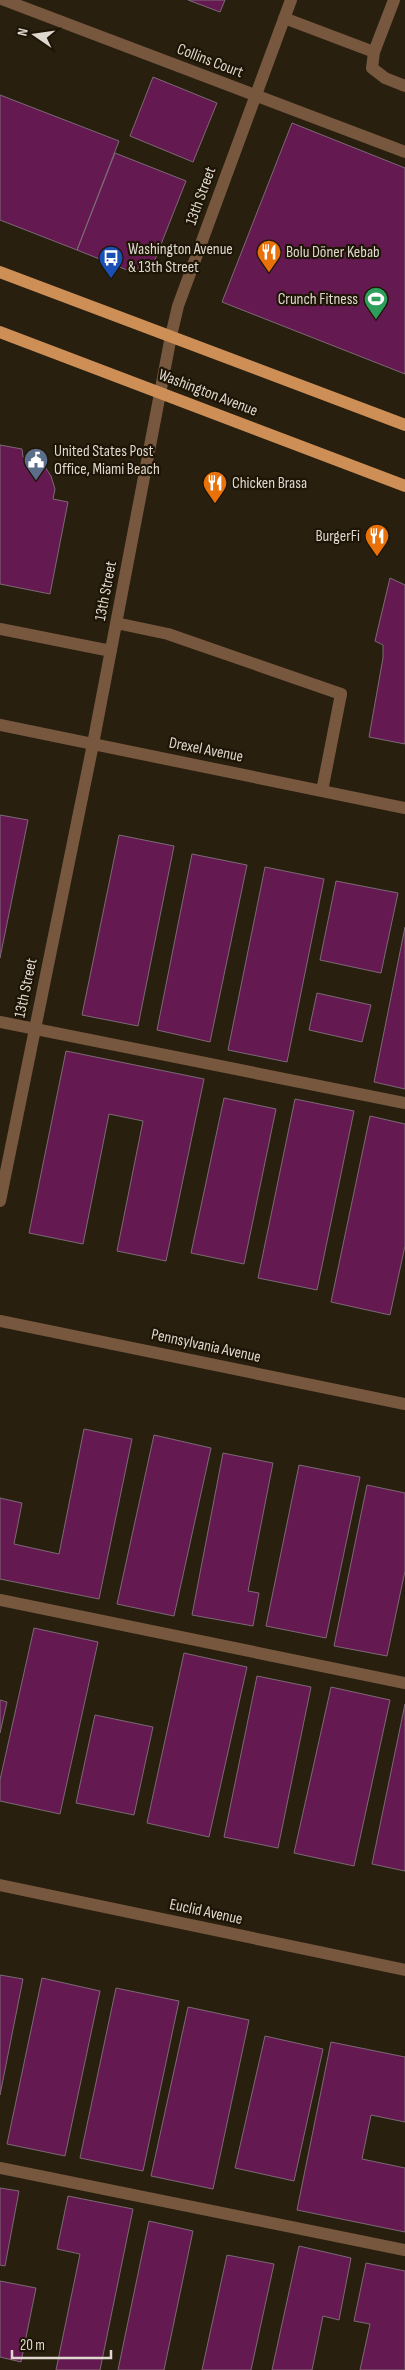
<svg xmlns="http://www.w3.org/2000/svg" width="405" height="2370" font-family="'Sofia Sans Condensed',sans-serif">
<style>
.building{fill:#641a50;stroke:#7c6975}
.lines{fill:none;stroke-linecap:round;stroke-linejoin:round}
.minor{stroke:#77583e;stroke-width:12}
.major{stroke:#ce8f57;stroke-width:12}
.labels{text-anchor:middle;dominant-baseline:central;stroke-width:4.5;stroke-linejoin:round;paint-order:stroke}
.street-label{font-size:16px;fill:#ded8ce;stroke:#1e1506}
.poi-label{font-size:16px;fill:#ded8ce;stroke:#1e1506;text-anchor:start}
</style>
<rect width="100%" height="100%" fill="#281f0f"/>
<path class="building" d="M188 0H225L220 12Z
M153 77 217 103 193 162 130 136Z
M0 95 119 141 77 250 0 220Z
M292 123 405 168V374L222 302Z
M115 153 186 181 154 262 132 272 77 250Z
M0 445 22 449 23 457 30 459 45 467 51 476 55 489 53 499 68 502 50 594 0 584Z
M390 578 405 585V744L369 737 383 658V645L375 641Z
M0 815 28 820 0 958Z
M119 835 174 846 138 1026 82 1015Z
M192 854 247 865 210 1042 157 1030Z
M265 867 324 879 287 1062 228 1050Z
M336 881 398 893 381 973 320 960Z
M405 927V1089L374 1082Z
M317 993 371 1005 362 1042 309 1030Z
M66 1051 204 1079 166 1261 117 1251 143 1121 109 1114 83 1244 29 1233Z
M224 1098 276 1109 244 1264 191 1253Z
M295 1099 354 1111 317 1290 258 1278Z
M370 1116 405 1124V1246L390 1315 331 1302Z
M84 1429 132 1439 99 1599 0 1579V1498L22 1503 14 1544 59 1554Z
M154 1435 211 1448 174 1616 117 1604Z
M223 1453 273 1463 248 1591 259 1593 253 1626 192 1615Z
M299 1465 360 1477 326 1638 266 1626Z
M367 1485 405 1493V1571L387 1656 334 1646Z
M34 1628 98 1642 60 1814 0 1801V1780Z
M184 1653 247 1667 209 1837 147 1823Z
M257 1676 311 1687 278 1848 224 1837Z
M331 1687 390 1700 354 1866 294 1853Z
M0 1700 7 1702 0 1733Z
M405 1704V1871L372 1864Z
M95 1715 153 1727 134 1815 76 1803Z
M0 1975 23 1979 0 2095Z
M42 1978 100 1991 65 2156 7 2144Z
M116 1988 179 2001 143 2171 80 2158Z
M188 2007 249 2020 213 2189 151 2176Z
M265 2036 323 2049 294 2181 235 2168Z
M331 2042 405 2057V2122L371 2115 362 2159 405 2168V2232L297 2210Z
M0 2188 19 2191 5 2266 0 2265Z
M68 2196 133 2209 100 2370H56L80 2254 57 2249Z
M149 2221 193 2231 164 2370H118Z
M299 2246 351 2258 339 2320 323 2316 312 2370H272Z
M227 2255 274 2264 251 2370H202Z
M366 2263 405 2271V2370H360L370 2324 354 2321Z
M0 2281 36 2288 21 2362 0 2357Z"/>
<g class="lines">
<path class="minor" d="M4 0 405 152
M394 0 374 52 372 68 385 78 405 86
M284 18 374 52
M116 623 168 634 341 694 322 791
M0 629 111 651
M0 725 405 808
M0 1022 405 1103
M0 1201 93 744 171 336 178 306 291 0
M0 1321 405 1404
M0 1600 405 1683
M0 1885 405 1970
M0 2168 405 2250"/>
<path class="major" d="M0 272 405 425
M0 332 405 486"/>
</g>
<defs>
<symbol id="restaurant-pin" viewBox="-11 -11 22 30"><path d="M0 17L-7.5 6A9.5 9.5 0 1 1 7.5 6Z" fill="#e8710a" stroke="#1e1506"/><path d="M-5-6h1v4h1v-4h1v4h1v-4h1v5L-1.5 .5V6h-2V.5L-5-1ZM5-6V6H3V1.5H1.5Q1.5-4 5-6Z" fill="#fff"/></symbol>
<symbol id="bus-pin" viewBox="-11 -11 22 30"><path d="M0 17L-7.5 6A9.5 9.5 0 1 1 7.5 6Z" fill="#1a4fb4" stroke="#1e1506"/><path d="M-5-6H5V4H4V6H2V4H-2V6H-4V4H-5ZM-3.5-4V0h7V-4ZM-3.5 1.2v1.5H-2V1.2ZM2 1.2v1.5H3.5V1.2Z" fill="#fff"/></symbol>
<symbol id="stadium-pin" viewBox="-11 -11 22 30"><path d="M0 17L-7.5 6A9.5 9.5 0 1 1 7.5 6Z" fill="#2e9e5b" stroke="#1e1506"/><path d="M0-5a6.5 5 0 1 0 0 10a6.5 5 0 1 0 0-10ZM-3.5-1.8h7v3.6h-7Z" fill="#fff"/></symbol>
<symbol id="civic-pin" viewBox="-11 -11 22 30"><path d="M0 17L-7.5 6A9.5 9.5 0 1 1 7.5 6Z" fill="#5c6f8a" stroke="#1e1506"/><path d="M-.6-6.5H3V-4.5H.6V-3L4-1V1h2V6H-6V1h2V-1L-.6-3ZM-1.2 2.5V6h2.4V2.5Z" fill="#fff"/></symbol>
</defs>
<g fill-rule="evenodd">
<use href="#restaurant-pin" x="255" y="238" width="28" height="38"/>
<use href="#bus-pin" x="97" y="244" width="28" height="38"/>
<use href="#stadium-pin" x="362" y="285" width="28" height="38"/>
<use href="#civic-pin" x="22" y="446" width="28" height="38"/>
<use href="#restaurant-pin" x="201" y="469" width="28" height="38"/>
<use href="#restaurant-pin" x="363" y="522" width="28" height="38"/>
</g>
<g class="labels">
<g class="street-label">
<text transform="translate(210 61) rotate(21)">Collins Court</text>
<text transform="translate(201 196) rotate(-70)">13th Street</text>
<text transform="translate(208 393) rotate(21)">Washington Avenue</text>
<text transform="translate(106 591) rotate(-79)">13th Street</text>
<text transform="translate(206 750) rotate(11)">Drexel Avenue</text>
<text transform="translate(26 988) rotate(-78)">13th Street</text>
<text transform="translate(206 1346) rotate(12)">Pennsylvania Avenue</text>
<text transform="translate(206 1912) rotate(12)">Euclid Avenue</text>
</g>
<g class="poi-label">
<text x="128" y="249">Washington Avenue<tspan x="128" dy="18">&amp; 13th Street</tspan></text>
<text x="286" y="252">Bolu Döner Kebab</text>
<text x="358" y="299" text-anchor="end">Crunch Fitness</text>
<text x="54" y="451">United States Post<tspan x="54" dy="18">Office, Miami Beach</tspan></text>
<text x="232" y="483">Chicken Brasa</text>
<text x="360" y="536" text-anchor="end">BurgerFi</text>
</g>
</g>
<g transform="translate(35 35) rotate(283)" stroke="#1e1506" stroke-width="4" paint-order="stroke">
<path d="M0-4L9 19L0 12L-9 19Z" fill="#ded8ce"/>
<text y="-8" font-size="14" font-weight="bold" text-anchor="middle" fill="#ded8ce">N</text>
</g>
<path d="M12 2350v8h99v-8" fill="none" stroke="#ded8ce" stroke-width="2.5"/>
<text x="20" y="2350" font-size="15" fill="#ded8ce" stroke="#1e1506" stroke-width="4" paint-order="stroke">20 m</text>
</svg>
